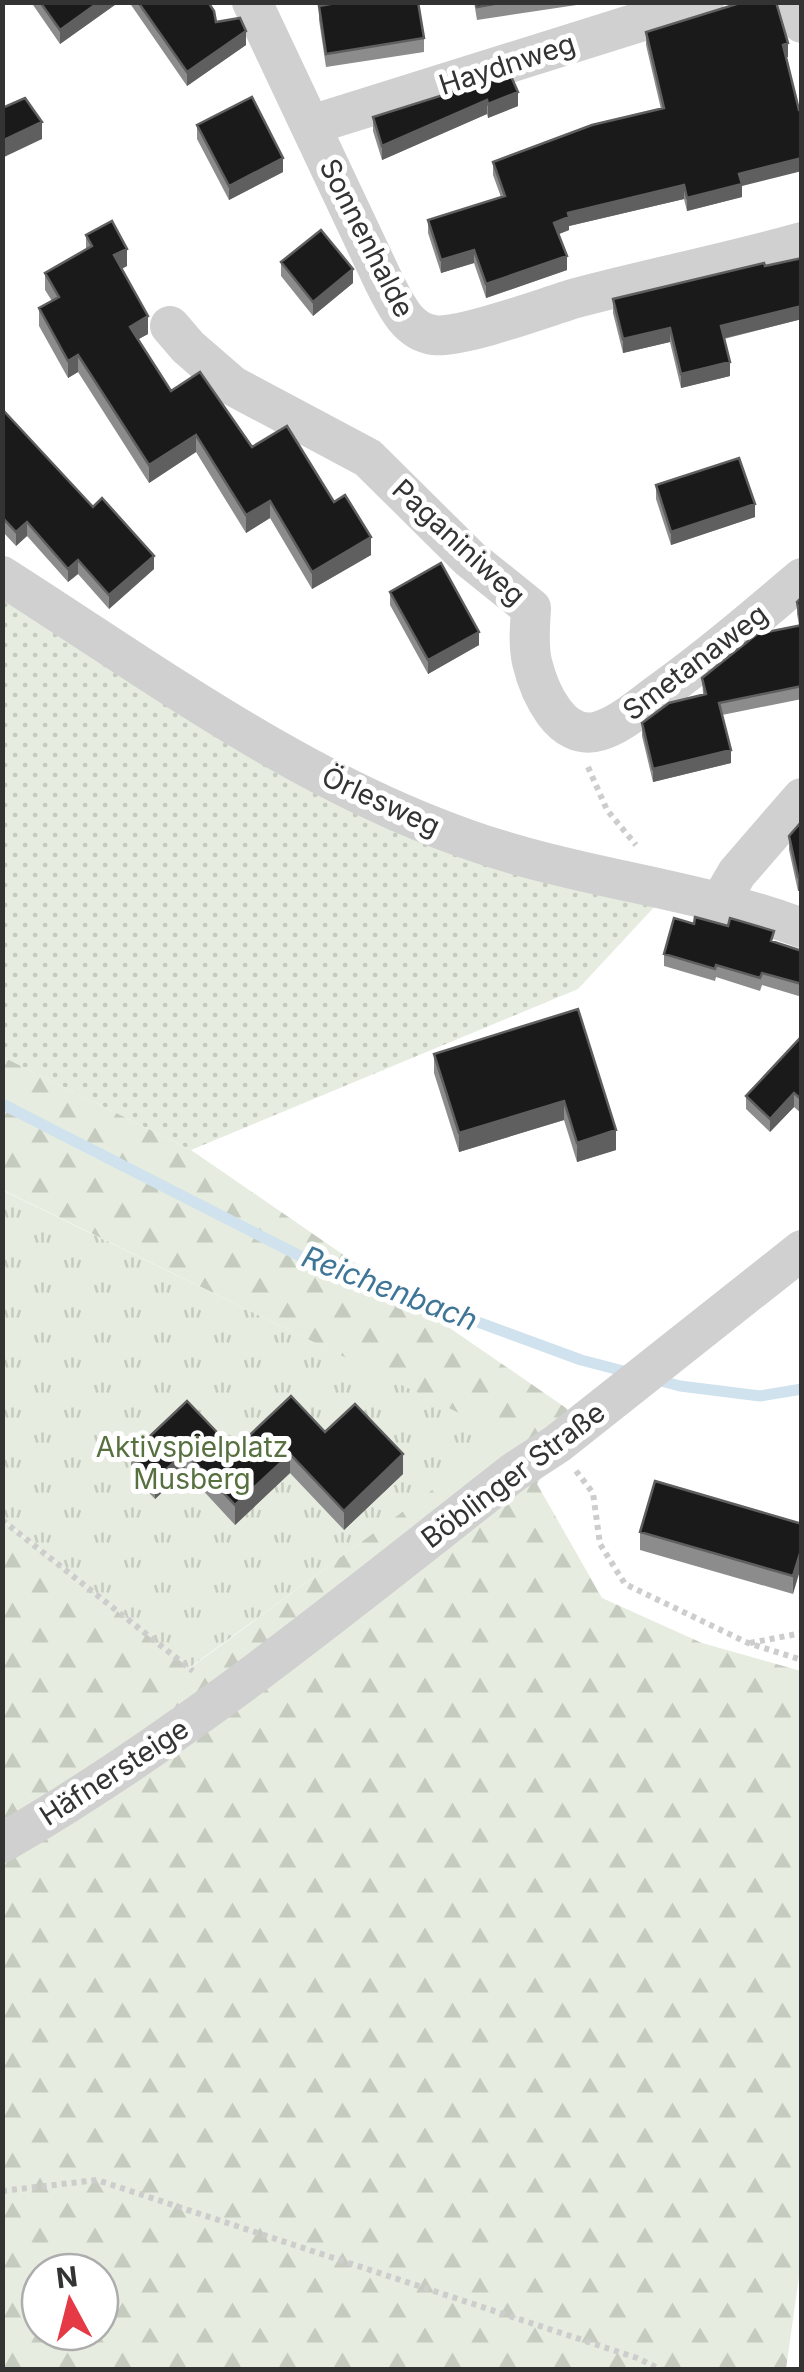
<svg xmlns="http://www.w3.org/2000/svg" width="804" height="2372" font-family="Inter,sans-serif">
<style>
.grass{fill:url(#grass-dots)}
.forest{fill:url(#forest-firs);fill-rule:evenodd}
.park{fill:url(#park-tufts)}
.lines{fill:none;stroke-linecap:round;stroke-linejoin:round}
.stream{stroke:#cfe2ee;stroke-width:11}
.path{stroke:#cdcdcd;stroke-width:6;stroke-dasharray:5 5;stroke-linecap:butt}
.minor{stroke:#d0d0d0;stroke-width:40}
.wall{fill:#8c8c8c}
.shaded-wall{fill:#5f5f5f}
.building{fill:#1a1a1a;stroke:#5f5f5f;stroke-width:2.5}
.labels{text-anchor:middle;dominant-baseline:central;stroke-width:10;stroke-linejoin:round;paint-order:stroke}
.street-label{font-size:28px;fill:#333;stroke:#fff}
.park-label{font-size:28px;fill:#56703f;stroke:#fff}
.water-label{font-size:30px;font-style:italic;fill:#3f7597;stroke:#fff}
</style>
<defs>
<pattern id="grass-dots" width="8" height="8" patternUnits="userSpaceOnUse" patternTransform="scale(2.5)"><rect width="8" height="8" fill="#e6ecdf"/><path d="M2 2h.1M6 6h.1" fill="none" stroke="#c6cbc0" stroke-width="1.8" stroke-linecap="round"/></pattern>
<pattern id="forest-firs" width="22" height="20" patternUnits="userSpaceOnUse" patternTransform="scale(2.5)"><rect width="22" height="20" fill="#e6ecdf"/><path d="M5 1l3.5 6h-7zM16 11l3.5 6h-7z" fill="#c6cbc0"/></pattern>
<pattern id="park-tufts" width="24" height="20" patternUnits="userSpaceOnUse" patternTransform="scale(2.5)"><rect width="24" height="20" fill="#e6ecdf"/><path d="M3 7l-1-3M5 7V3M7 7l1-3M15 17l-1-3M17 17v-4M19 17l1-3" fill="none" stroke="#c6cbc0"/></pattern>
</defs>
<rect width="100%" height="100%" fill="#fff"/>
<path class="grass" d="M2 576 326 777 671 889 578 989 191 1150 3 1057Z"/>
<path class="forest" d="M3 1057 191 1150 582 1419 537 1484 602 1598 702 1643 801 1671 802 2255 786 2369H3L2 1520 190 1668 505 1436 3 1190ZM40 2272H100V2332H40Z"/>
<path class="park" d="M2 1190 506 1436 189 1668 3 1520Z"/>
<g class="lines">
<path class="stream" d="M2 1104 304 1258 581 1360 631 1373
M654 1379 680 1386 760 1396 802 1389"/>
<path class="path" d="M588 767 607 810 636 845
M576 1471 593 1493 600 1544 625 1584 748 1643 802 1660
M2 1520 193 1671
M750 1643 802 1633
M2 2191 97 2180 637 2358 662 2370"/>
<path class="minor" d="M252 2 384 282C395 303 407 332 434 335 461 339 545 307 576 298 651 278 727 263 802 242
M796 2 802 23
M311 125 704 2
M170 326 188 347 233 386 368 458 470 559 531 608C530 626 528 644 532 662 539 691 561 743 599 731 620 725 640 707 658 694 708 658 755 618 802 578
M2 576C151 671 297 779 464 838 574 878 692 887 802 928
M720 902 737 873 802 798
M2 1843C185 1737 348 1602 514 1472L557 1444 802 1250"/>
</g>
<path class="wall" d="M31 2H119L60 44Z
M129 2H208L216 22 246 45 187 86Z
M474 2H590V3L477 20Z
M319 6 424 38V52L326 67 319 20Z
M646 32 788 57H786L742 186V197L687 211 684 199 569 226V230L559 234 567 270 486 298 474 263 441 273 428 233V220L501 197 493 175V162L661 109 646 45Z
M518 92V106L488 118 487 114 382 160 373 131V117Z
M197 125 283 172 229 200 197 139Z
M86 235 127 266 122 269 148 334 138 339 171 391 334 502 371 555 312 589 270 518 246 533 196 452 149 483 78 372 68 378 39 326V308L52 301 45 290V273L86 250Z
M802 258V319L724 339 730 376 681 388 670 342 623 353 613 313V299Z
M281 262 353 283 313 316 281 276Z
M2 409 93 507 154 569 109 609 78 574 68 582 27 536 16 546 2 531Z
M656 485 755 517 671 545 656 499Z
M390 592 479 645 428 674 390 605Z
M802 597V699L722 715 731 763 653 782 642 736V723L703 694 702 678 799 625 797 614V602Z
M802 821V890L798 891 789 850V836Z
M694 924 774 942 802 951V997L762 985 760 991 716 977 715 981 664 966V954Z
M578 1009 616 1150 577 1162 564 1120 459 1152 434 1073V1054Z
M802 1036V1114L794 1107 770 1132 746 1109V1096Z
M325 1432 403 1474 344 1530 290 1473 235 1525 185 1471 155 1499 131 1474V1454L234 1450Z
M802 1524 793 1594 640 1550V1532Z"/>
<path class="shaded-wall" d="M99 2H119L60 44V30Z
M246 31V45L187 86V72Z
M788 43V57L783 58V45Z
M518 92V106L488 118V104Z
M487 100V114L382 160V146Z
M42 122V139L2 158V141Z
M283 158V172L229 200V186Z
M802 158V171L742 186V197L687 211V198L739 174Z
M684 185V199L569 226V230L554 236V223L568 213Z
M127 249V266L114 272V255Z
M474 250V263L441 273V260Z
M567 256V270L486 298V284Z
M353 269V283L313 316V302Z
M802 306V319L721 339V326Z
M148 316V334L130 344V327Z
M670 328V342L623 353V339Z
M78 355V372L68 378V361Z
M730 362V376L681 388V374Z
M196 435V452L149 483V465Z
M270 501V518L246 533V515Z
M755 504V517L671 545V532Z
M27 522V536L16 546V532Z
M371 537V555L312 589V572Z
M154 556V569L109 609V595Z
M78 560V574L68 582V569Z
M479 632V645L428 674V660Z
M731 750V763L653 782V769Z
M802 876V890L798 891V877Z
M794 1093V1107L770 1132V1119Z
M564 1101V1120L459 1152V1133Z
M616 1130V1150L577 1162V1143Z
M185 1452V1471L155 1499V1480Z
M290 1454V1473L235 1525V1505Z
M403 1454V1474L344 1530V1511Z
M802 1547V1564L793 1594V1576Z"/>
<path class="building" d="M40 2H99L60 30Z
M138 2H208L214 11 216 22 240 18 246 31 187 72Z
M341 2H418L424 38 326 54 319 6Z
M476 2H505L477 7Z
M743 2H776L788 43 783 45 799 110H802V158L739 174 742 184 687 198 684 185 568 213 569 217 554 223 567 256 486 284 474 250 441 260 428 220 505 196 493 162 592 125 664 108 646 32Z
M510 74 518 92 488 104 487 100 382 146 373 117Z
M252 97 283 158 229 186 197 125Z
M25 98 42 122 2 141V108Z
M112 221 127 249 114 255 148 316 130 327 171 391 200 372 252 447 287 426 334 502 345 495 371 537 312 572 270 501 246 515 196 435 149 465 78 355 68 361 39 308 59 297 45 273 92 246 86 235Z
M321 230 353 269 313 302 281 262Z
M802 258V306L721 326 730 362 681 374 670 328 623 339 613 299 764 263 765 266Z
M2 409 93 507 102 498 154 556 109 595 78 560 68 569 27 522 16 532 2 517Z
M739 458 755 504 671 532 656 485Z
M441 563 479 632 428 660 390 592Z
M802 597V618H800L797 602Z
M802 625V686L719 703 731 750 653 769 642 723 669 703 706 694 702 678 757 634Z
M802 821V876L798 877 789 836Z
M695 917 728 926 730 918 774 931 771 941 802 951V984L762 973 760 978 716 965 715 969 664 954 674 918 694 924Z
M578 1009 616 1130 577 1143 564 1101 459 1133 434 1054Z
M802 1036V1100L794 1093 770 1119 746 1096Z
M291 1396 325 1432 355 1404 403 1454 344 1511 290 1454 235 1505 185 1452 155 1480 131 1454 187 1401 234 1450Z
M655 1481 802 1524V1547L793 1576 640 1532Z"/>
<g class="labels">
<g class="street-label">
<text transform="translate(507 64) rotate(-18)">Haydnweg</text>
<text transform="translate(367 238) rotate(63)">Sonnenhalde</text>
<text transform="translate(459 542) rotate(43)">Paganiniweg</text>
<text transform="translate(695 662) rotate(-37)">Smetanaweg</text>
<text transform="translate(381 801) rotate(25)">Örlesweg</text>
<text transform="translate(513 1475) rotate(-37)">Böblinger Straße</text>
<text transform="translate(114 1772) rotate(-33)">Häfnersteige</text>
</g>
<g class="park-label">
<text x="192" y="1447">Aktivspielplatz<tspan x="192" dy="32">Musberg</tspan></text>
</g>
<g class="water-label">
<text transform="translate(390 1288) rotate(21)">Reichenbach</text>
</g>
</g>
<rect width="804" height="2372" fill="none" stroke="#333333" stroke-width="10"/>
<g transform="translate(70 2302) rotate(353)"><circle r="48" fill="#ffffff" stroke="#adadad" stroke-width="2.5"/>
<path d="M0-8L18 38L0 25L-18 38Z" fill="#e63946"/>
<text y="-15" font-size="28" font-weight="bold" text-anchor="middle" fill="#333333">N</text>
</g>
</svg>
